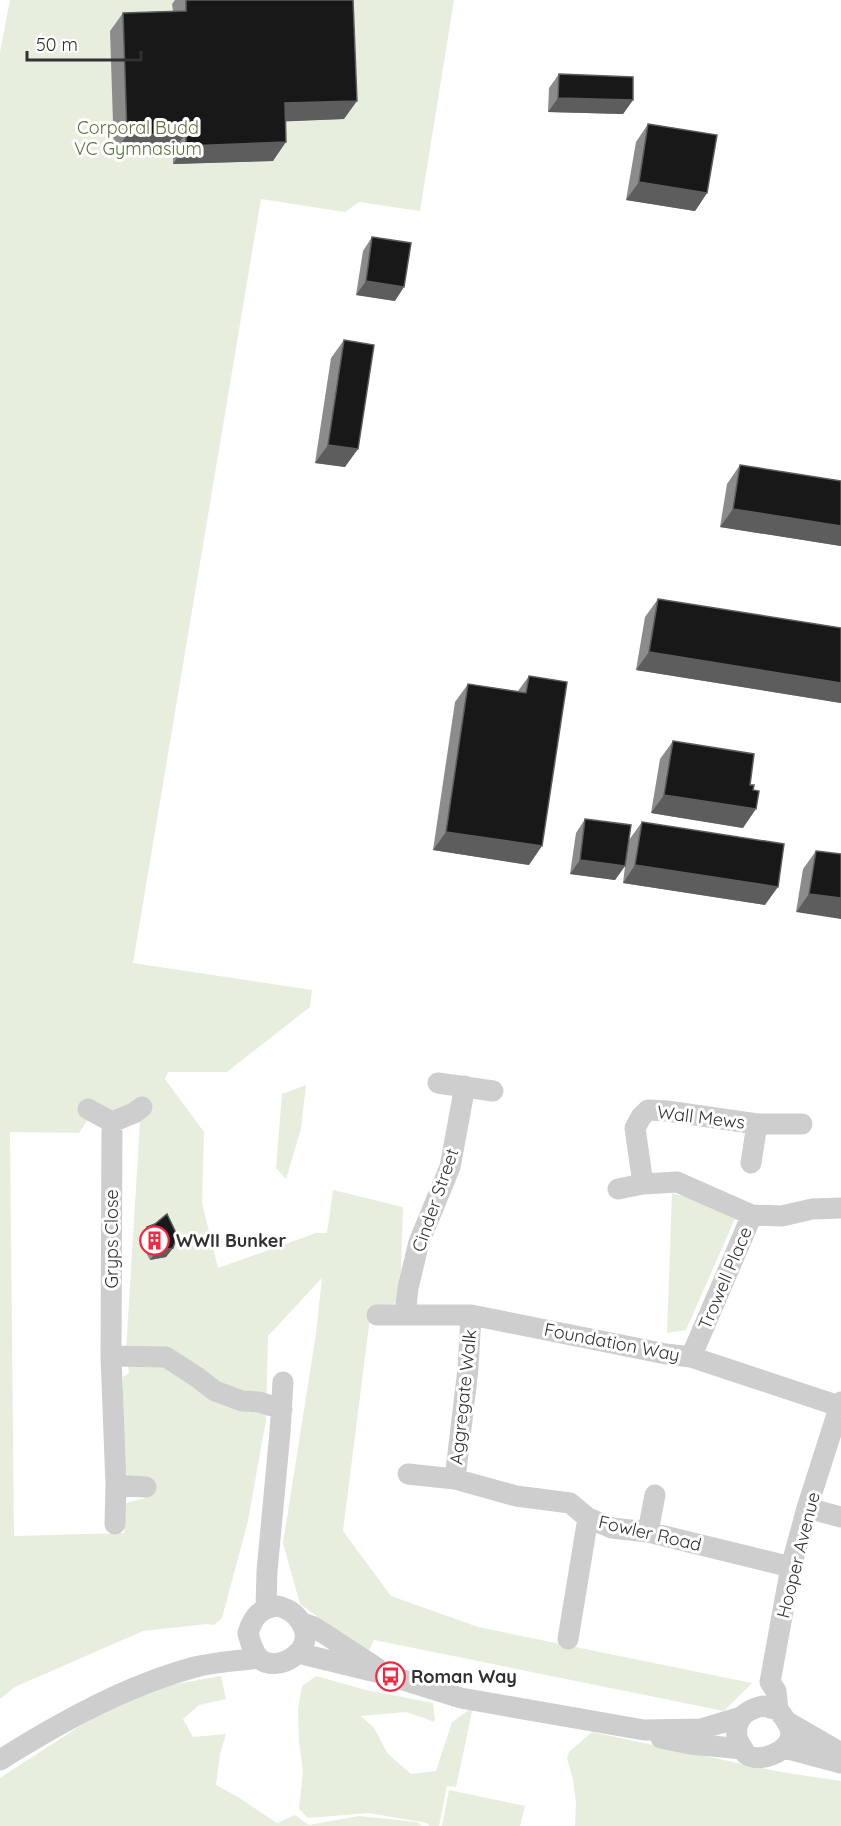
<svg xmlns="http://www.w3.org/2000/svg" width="841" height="1826" font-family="Quicksand,sans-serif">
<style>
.green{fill:#e8eede;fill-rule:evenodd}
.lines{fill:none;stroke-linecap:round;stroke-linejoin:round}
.minor{stroke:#cecece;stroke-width:21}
.wall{fill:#8c8c8c}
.shaded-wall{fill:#5d5d5d}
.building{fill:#181818;stroke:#5d5d5d;stroke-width:1.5}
.labels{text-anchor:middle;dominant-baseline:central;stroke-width:6;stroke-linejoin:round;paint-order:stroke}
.park-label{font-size:18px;fill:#56713a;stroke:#fff}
.street-label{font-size:18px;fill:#313131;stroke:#fff}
.poi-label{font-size:18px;font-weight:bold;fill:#313131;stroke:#fff;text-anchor:start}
</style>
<rect width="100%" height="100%" fill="#fff"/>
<path class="green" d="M10 0H454L420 211 359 202 345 212 261 199 133 963 312 990 310 1007 227 1072H168L165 1079 204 1132 202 1203 218 1268 316 1233H327L333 1190 403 1207 400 1302 371 1310 343 1531 391 1596 478 1627 752 1683 724 1711 374 1640 368 1653 300 1604 283 1543 316 1334 322 1278 268 1336 266 1420 248 1521 222 1618 214 1625 206 1624 143 1631 15 1687 0 1699V52ZM141 1106 126 1350 129 1373 123 1377V1468L132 1482 143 1485 145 1498 126 1503 124 1533 14 1536 10 1132 79 1133 94 1110 125 1117Z
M306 1085 301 1129 286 1179 276 1168 282 1094Z
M672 1193 738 1212 686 1330 667 1333Z
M221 1676 226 1699 199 1705 183 1719 193 1737 226 1734 220 1754 216 1785 238 1797 277 1823 295 1815 309 1825 359 1816 417 1822 422 1826H0V1778L95 1716 159 1687Z
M316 1676 366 1690 433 1703 435 1722 406 1712 361 1716 374 1728 388 1754 411 1774 436 1771 452 1722 473 1707 456 1787 447 1786 439 1826H429L427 1823 368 1813 308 1818 299 1809 303 1771 299 1742 298 1709 302 1686Z
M592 1732 781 1772 841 1781V1826H575L576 1804 573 1779 567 1759 569 1752Z
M449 1790 525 1806 520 1826H442Z"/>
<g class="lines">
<path class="minor" d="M438 1083 493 1091
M142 1107 134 1113 112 1122 111 1356 166 1357 197 1377 215 1391 242 1401 259 1402 282 1409
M88 1109 112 1122
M757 1124H802
M643 1184 635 1128 641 1117 648 1110 667 1111 757 1124 751 1163
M618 1189 643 1184 677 1182 752 1215
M377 1315H471L666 1354 691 1357 839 1406
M405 1315 408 1288 419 1242 450 1167 465 1086
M111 1356 116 1485 115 1524
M691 1357 752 1215 782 1216 812 1209 841 1208
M408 1474 455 1479 516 1496 570 1503 588 1518 612 1528 648 1532 791 1567
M455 1479 468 1369 471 1315
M116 1485 146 1487
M807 1508 841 1517
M648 1532 655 1495
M277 1606C286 1608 295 1613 300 1621 320 1649 278 1674 260 1659 253 1653 250 1641 248 1633 253 1617 260 1608 277 1606Z
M266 1607 267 1571 280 1432 283 1382
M302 1623 314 1627 377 1668
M568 1639 588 1518
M300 1651 306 1655 384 1674 461 1698 644 1730 701 1729 741 1717
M763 1706 778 1710C783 1716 791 1726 791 1734 791 1752 758 1764 746 1754 745 1753 742 1747 741 1746 737 1739 736 1736 737 1728 739 1714 750 1709 763 1706Z
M778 1710 776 1691 770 1682 791 1567 807 1508 841 1402
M786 1721 841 1753
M661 1738 690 1744 743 1749
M785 1748 841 1763
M0 1760C61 1722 125 1686 195 1667 215 1662 238 1661 258 1658"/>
</g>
<path class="wall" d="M175 0H353L344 119 285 121 273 161 173 164V151L114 153 110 31 123 13 173 11 172 4Z
M559 74 633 100 623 114 548 112 549 88Z
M648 124 707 193 695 211 626 200 636 142Z
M372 237 395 301 356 295 363 251Z
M344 340 345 467 315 463 331 358Z
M740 465 841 481V546L720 527 727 484Z
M658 599 841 628V703L636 670 645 617Z
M529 676V865L433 850 455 702 468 684 518 691Z
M673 741 743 828 651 813 660 759Z
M585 819 629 840 642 822 765 905 623 883 625 866 615 880 570 874 576 833Z
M816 851 841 854 796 912 803 869Z
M155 1224 173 1248 166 1257 150 1260 142 1245 140 1236 147 1227Z"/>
<path class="shaded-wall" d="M558 98 633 100 623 114 548 112Z
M357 101 344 119 272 122 285 103Z
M186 133 173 151 114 153 127 135Z
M286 142 273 161 173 164 186 146Z
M639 182 707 193 695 211 626 200Z
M366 281 404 287 395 301 356 295Z
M328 445 358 449 345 467 315 463Z
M733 509 841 526V546L720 527Z
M649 652 841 683V703L636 670Z
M664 795 756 809 743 828 651 813Z
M446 832 542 846 529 865 433 850Z
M580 860 625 866 615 880 570 874Z
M635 865 778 887 765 905 623 883Z
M809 894 841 898V919L796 912Z
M173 1248 166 1257 150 1260 157 1251Z"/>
<path class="building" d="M186 0H353L357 101 285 103 286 142 186 146V133L127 135 123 13 186 11Z
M559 74 633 77V100L558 98Z
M648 124 717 135 707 193 639 182Z
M372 237 411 243 404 287 366 281Z
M344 340 374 345 358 449 328 445Z
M740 465 841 481V526L733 509Z
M658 599 841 628V683L649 652Z
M529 676 567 682 542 846 446 832 468 684 526 693Z
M673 741 754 754 750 785H754L753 790 759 791 756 809 664 795Z
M585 819 631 825 625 866 580 860Z
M642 822 784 844 778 887 635 865Z
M816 851 841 854V898L809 894Z
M167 1214 177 1235 173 1248 157 1251 148 1236 147 1227 155 1224Z"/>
<defs>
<symbol id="building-ring" viewBox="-11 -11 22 22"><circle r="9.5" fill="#fff" stroke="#f32841" stroke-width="1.5"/><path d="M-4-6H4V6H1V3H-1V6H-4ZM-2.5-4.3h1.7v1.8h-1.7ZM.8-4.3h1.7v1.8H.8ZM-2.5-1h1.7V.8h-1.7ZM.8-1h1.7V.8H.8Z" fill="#f32841"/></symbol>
<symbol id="bus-ring" viewBox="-11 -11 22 22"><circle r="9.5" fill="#fff" stroke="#f32841" stroke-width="1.5"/><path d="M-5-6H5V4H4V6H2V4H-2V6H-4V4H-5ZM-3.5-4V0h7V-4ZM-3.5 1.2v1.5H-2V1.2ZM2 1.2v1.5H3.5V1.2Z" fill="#f32841"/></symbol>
</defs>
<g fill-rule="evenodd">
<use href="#building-ring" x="138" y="1224" width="33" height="33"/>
<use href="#bus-ring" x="374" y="1660" width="33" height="33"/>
</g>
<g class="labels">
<g class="park-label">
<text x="138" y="127">Corporal Budd<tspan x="138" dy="21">VC Gymnasium</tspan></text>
</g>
<g class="street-label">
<text transform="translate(701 1117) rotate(7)">Wall Mews</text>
<text transform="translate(435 1200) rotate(-71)">Cinder Street</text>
<text transform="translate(111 1239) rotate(-90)">Gryps Close</text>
<text transform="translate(725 1278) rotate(-67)">Trowell Place</text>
<text transform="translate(612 1342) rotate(11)">Foundation Way</text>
<text transform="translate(463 1397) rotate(-84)">Aggregate Walk</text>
<text transform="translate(650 1533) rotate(13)">Fowler Road</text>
<text transform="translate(798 1555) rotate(-76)">Hooper Avenue</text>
</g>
<g class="poi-label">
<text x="176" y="1240">WWII Bunker</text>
<text x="411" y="1676">Roman Way</text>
</g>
</g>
<path d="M27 51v9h114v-9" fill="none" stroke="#313131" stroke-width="3"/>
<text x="36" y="51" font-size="18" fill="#313131" stroke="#ffffff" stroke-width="4.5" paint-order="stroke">50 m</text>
</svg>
